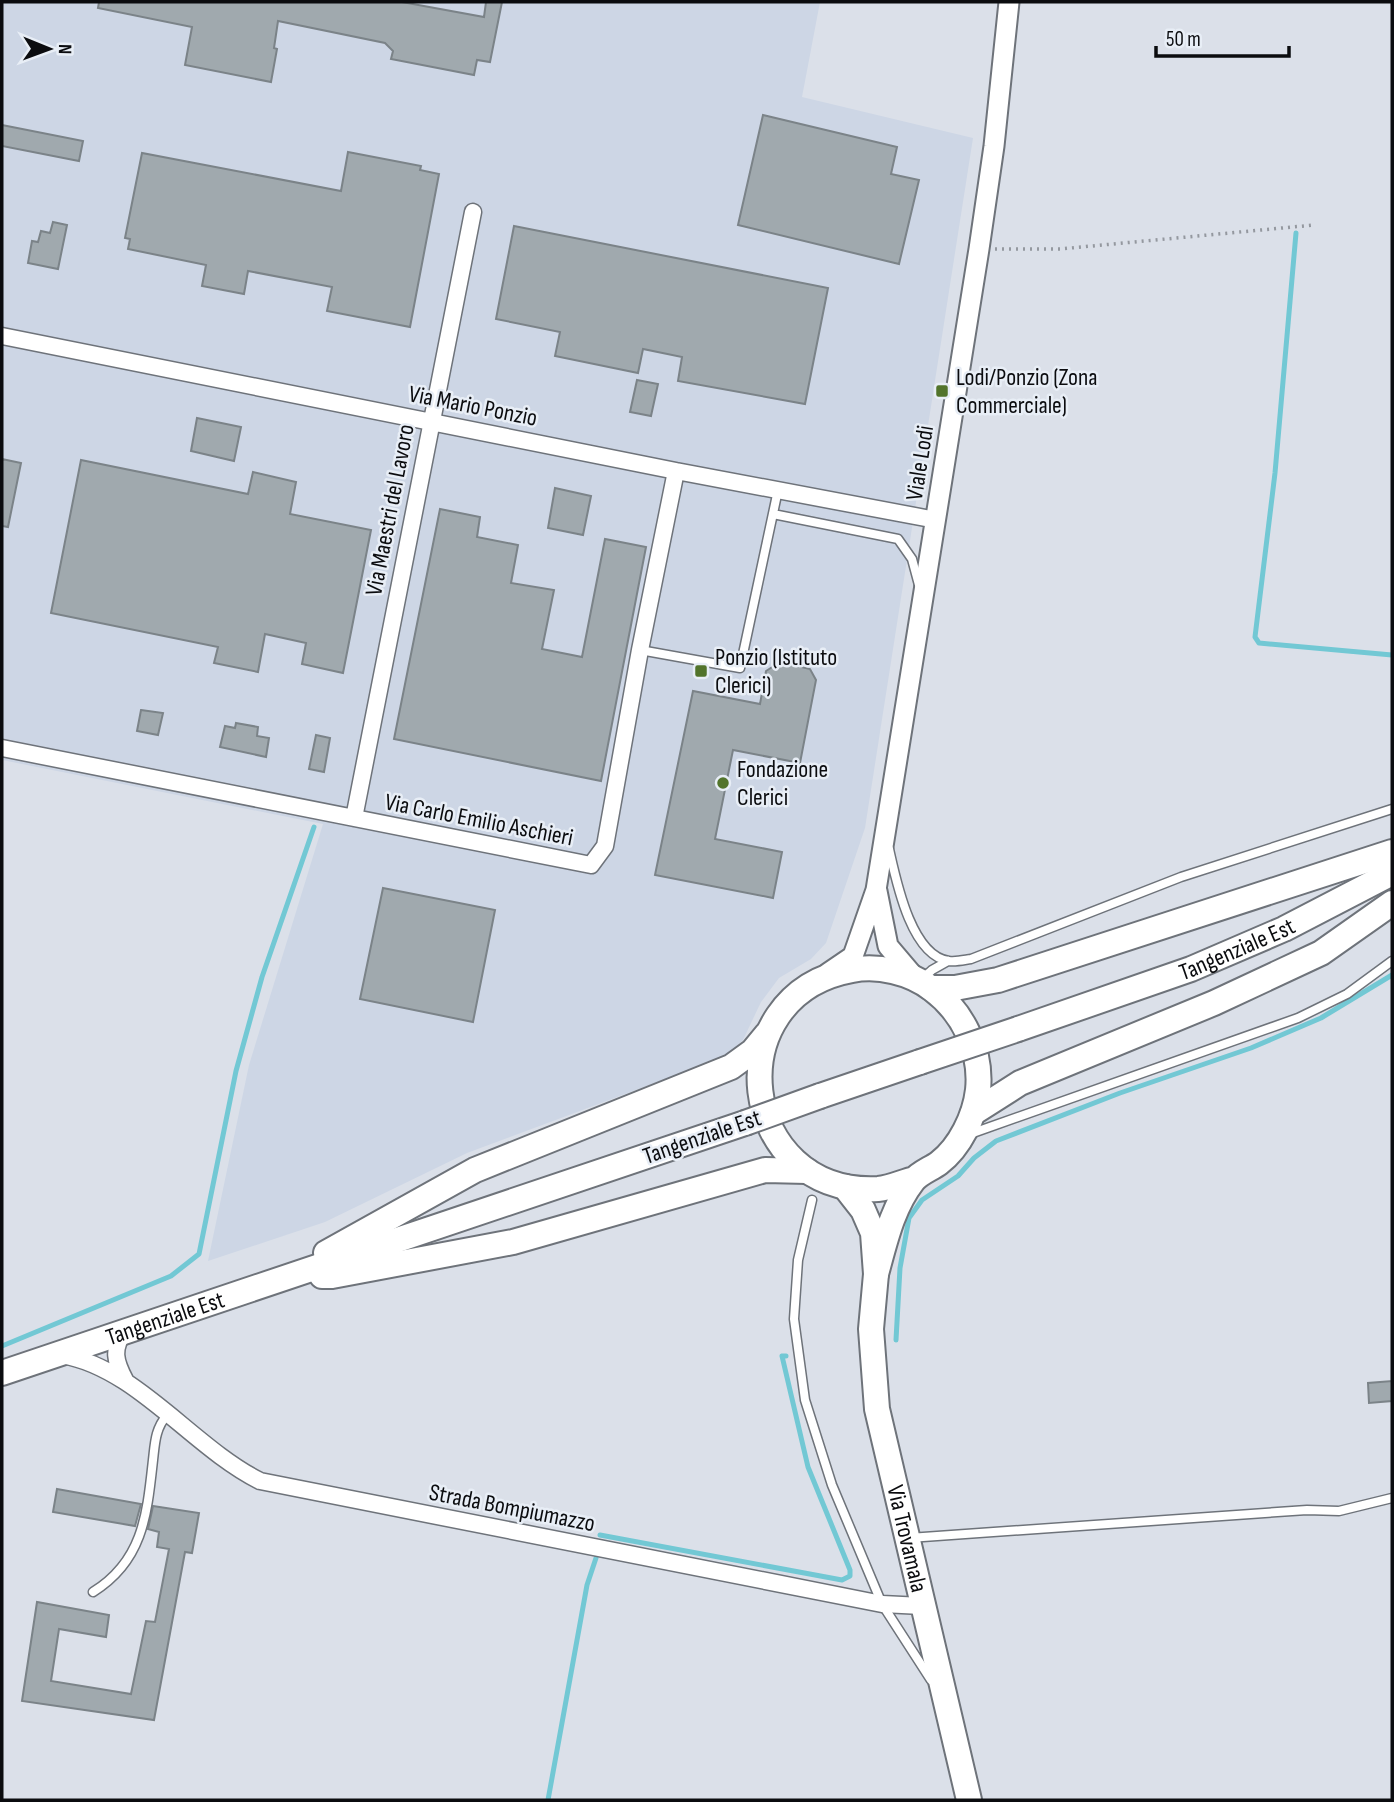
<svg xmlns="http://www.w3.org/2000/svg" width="1394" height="1802" font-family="'Sofia Sans Condensed',sans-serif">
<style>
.built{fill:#cdd6e5}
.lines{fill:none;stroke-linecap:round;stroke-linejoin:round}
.stream{stroke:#72c8d4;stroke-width:5}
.building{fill:#a0a9ae;stroke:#7b8388;stroke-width:2}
.service-casing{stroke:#6e737a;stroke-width:11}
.minor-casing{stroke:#6e737a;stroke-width:19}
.tertiary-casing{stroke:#6e737a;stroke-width:23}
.primary-casing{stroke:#6e737a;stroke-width:28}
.path{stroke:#94989f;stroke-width:3.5;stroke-dasharray:2 5;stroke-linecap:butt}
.service{stroke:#fff;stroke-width:8}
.minor{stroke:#fff;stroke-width:16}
.tertiary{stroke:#fff;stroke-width:19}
.primary{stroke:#fff;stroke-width:24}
.primary-bridge-casing{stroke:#6e737a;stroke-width:28;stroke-linecap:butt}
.primary-bridge{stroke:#fff;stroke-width:24}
.poi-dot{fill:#52742b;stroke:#e8eef6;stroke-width:2.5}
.labels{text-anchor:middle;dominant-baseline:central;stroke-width:5;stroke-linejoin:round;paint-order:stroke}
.poi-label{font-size:24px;fill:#0b0c0f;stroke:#e8eef6;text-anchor:start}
.street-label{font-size:24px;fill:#0b0c0f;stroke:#e8eef6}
</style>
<rect width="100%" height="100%" fill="#dbe0e9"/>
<path class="built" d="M2 2H820L802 97 973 138 865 828 826 943 811 959 779 978 761 1002 743 1040 727 1056 467 1153 325 1222 208 1261 249 1065 323 824 2 760Z"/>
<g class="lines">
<path class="stream" d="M1296 233 1275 473 1255 637 1259 643 1392 655
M896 1340 900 1268 909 1218 922 1200 958 1176 974 1158 996 1141 1120 1093 1251 1048 1321 1018 1392 975
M2 1346 171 1276 199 1254 236 1071 262 977 314 827
M600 1535 842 1580 850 1576V1570L808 1467 782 1356H786
M548 1800 587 1585 596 1558"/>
</g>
<path class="building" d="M99 2H402L484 17 486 2H502L490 62 477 60 474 75 391 59 393 51 385 43 278 21 274 48 277 49 271 82 185 65 192 27 98 8Z
M763 115 897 147 891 174 919 180 899 264 738 225Z
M2 125 83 141 79 161 2 146Z
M348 152 421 166 420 170 439 174 410 327 327 311 332 287 248 271 244 294 202 286 206 265 128 249 130 239 125 238 142 153 341 191Z
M53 222 67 225 58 269 28 263 32 241 38 242 41 231 50 233Z
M514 226 828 288 805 404 678 381 682 357 643 349 638 373 555 356 560 332 496 319Z
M637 380 658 384 651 416 630 412Z
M197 418 241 427 234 461 191 451Z
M2 459 21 463 8 527 2 526Z
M81 460 248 494 253 472 296 482 290 514 371 530 343 673 302 664 306 643 265 634 258 672 214 663 218 647 51 613Z
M555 488 591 496 583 535 548 528Z
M440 509 480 517 477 537 518 545 511 583 554 590 542 649 582 657 605 539 646 547 601 781 394 739Z
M780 662 810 669 816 680 800 763 733 750 715 839 782 852 773 898 655 875 693 691 760 704 766 671Z
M141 710 163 713 158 735 137 731Z
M236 723 258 727 257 736 269 738 266 757 220 747 225 726 235 728Z
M316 735 330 738 324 772 309 769Z
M383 888 495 910 473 1022 360 999Z
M1392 1381V1401L1369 1403 1368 1383Z
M57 1489 141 1504 135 1526 53 1512Z
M153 1506 199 1513 192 1553 185 1552 154 1720 22 1701 37 1602 109 1615 106 1637 59 1629 51 1681 131 1694 146 1621 155 1622 169 1549 157 1547 159 1532 148 1529Z"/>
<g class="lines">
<defs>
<path id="service" d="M773 514 898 539 912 559 919 585
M640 650 740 668 778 490
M889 849C896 880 911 956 949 961 956 962 964 960 971 959L1181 877 1392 809
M922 979 932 970 948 961
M970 1134 1298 1018 1347 994 1392 961
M812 1200 798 1260 794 1319 805 1400 832 1485 882 1604 931 1680
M909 1538 1307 1510 1339 1511 1392 1498
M93 1592C143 1561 147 1515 153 1460 155 1443 155 1429 167 1415"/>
<path id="minor" d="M2 336 676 471 936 520
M2 748 591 865 605 846 640 650 676 471
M354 818 473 212
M124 1331C112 1350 115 1361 125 1380
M62 1355C137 1368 192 1447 260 1481L882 1604 922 1606"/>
<path id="tertiary" d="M877 891 888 946 916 979
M828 973 853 956 876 890 979 249 994 146 1009 2"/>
<g id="primary">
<path d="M931 988H955L998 980 1392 852"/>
<path id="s1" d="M1018 1029 1191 969 1284 929 1392 873"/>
<path d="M820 1096 920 1062"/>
<path d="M973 1113 1020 1083 1214 1003 1321 953 1392 903"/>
<path id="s2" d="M845 1187 863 1210 873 1233 876 1274 871 1329 877 1409 969 1800"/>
<path d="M326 1253 475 1170 731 1067 753 1051 767 1034"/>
<path d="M876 1274C885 1242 892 1208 913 1181 919 1173 931 1169 939 1163 960 1147 975 1116 978 1090 982 1051 963 1012 932 989 910 972 878 965 852 970 714 995 737 1196 878 1189 890 1188 903 1182 914 1179"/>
<path d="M322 1276H332L513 1242 765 1170 807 1171"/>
<path id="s3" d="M2 1373 745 1123"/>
</g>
</defs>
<use href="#service" class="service-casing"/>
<use href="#minor" class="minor-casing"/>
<use href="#tertiary" class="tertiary-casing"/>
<use href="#primary" class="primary-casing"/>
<path class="path" d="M995 249H1060L1314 225"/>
<use href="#service" class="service"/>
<use href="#minor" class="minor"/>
<use href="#tertiary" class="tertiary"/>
<use href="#primary" class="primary"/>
<defs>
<path id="primary-bridge" d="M920 1062 1018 1029
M745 1123 820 1096"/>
</defs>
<use href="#primary-bridge" class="primary-bridge-casing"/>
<use href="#primary-bridge" class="primary-bridge"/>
</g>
<g class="poi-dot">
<rect x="935" y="384" width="14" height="14" rx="3.5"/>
<rect x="694" y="664" width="14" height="14" rx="3.5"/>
<circle cx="723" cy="783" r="7"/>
</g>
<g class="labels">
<g class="poi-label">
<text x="956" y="377">Lodi/Ponzio (Zona<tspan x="956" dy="28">Commerciale)</tspan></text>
<text x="715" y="657">Ponzio (Istituto<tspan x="715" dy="28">Clerici)</tspan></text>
<text x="737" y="769">Fondazione<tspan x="737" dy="28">Clerici</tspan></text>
</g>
<g class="street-label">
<text transform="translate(473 406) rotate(11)">Via Mario Ponzio</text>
<text transform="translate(920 463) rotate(-81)">Viale Lodi</text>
<text transform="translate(390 510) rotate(-79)">Via Maestri del Lavoro</text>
<text transform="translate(479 820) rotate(11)">Via Carlo Emilio Aschieri</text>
<text stroke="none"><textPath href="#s1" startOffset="233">Tangenziale Est</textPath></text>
<text transform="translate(702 1137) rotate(-19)">Tangenziale Est</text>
<text stroke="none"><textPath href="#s3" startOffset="172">Tangenziale Est</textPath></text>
<text transform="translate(512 1508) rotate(11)">Strada Bompiumazzo</text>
<text stroke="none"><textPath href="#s2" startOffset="364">Via Trovamala</textPath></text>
</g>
</g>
<rect width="1394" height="1802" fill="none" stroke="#0b0c0f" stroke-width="7"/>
<g transform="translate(49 49) rotate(91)" stroke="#e8eef6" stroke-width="5" paint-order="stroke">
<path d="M0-5L12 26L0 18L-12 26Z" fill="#0b0c0f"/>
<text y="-10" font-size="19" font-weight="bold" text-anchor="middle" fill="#0b0c0f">N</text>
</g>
<path d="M1156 46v10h133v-10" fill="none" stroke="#0b0c0f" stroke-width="3.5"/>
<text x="1166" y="46" font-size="21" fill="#0b0c0f" stroke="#e8eef6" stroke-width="5" paint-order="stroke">50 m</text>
</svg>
